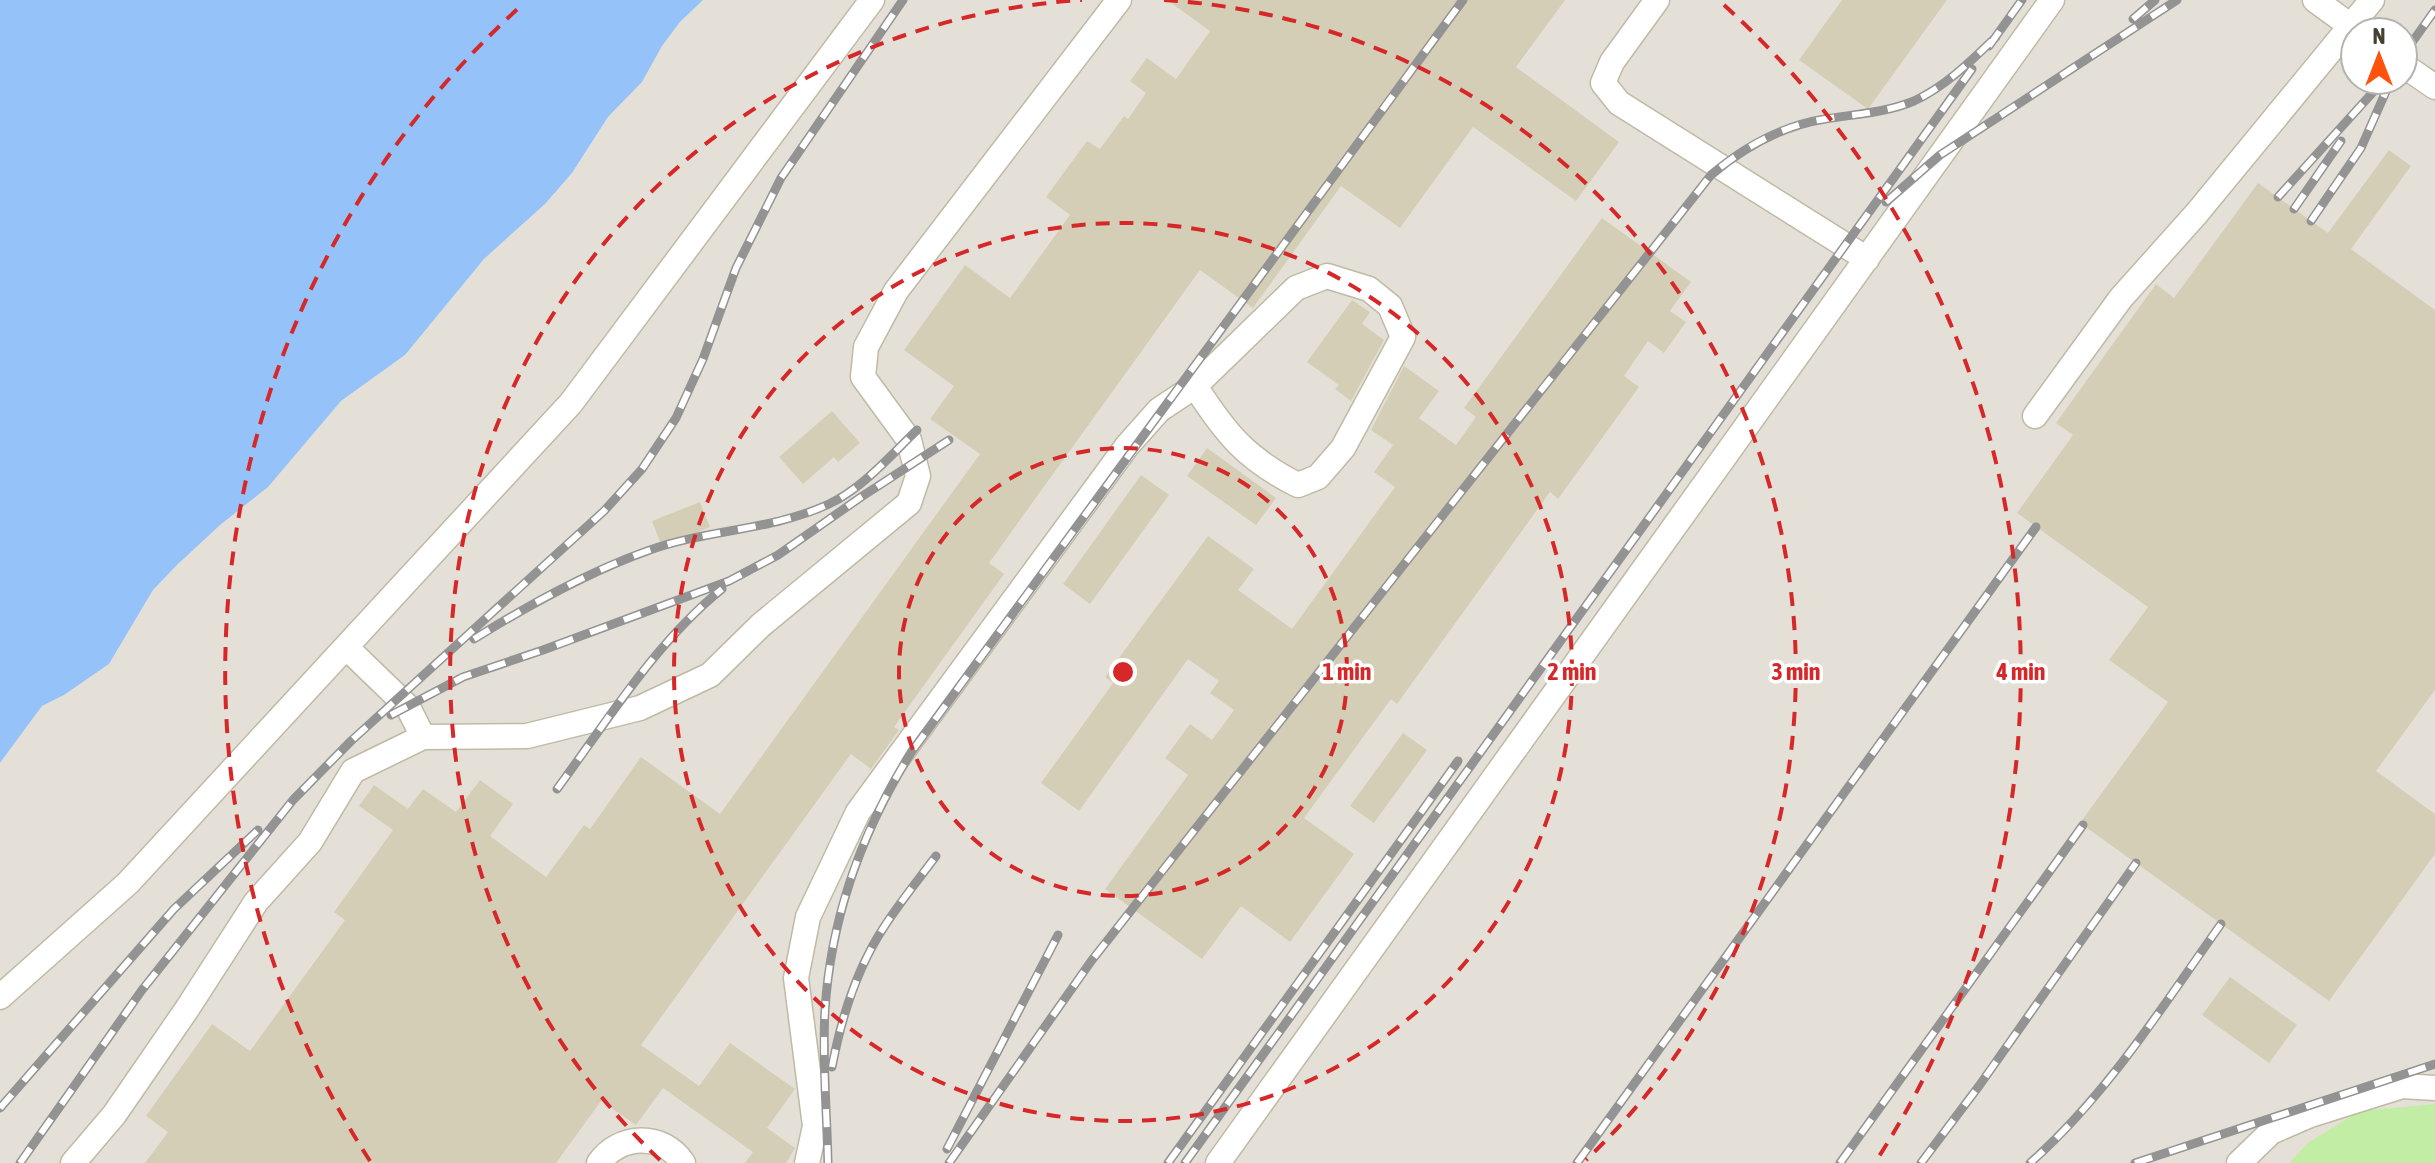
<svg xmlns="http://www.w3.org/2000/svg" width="2435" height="1163" font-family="'Asap Condensed',sans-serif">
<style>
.industrial{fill:#e5e0d7;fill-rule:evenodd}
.green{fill:#c2eda5}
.water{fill:#95c2f8}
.building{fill:#d5ceb6}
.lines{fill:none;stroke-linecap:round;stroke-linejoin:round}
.minor-casing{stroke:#bfbaa4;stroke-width:27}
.minor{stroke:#fff;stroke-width:24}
.rail-casing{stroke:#939393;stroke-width:9}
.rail{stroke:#fff;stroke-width:6;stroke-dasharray:18;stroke-linecap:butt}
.ring{fill:none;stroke:#d62828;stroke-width:4;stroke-dasharray:14 10}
.centre{fill:#d62828;stroke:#fff;stroke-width:4}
.ring-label{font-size:24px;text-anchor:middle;font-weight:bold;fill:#d62828;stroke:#fff;stroke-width:7;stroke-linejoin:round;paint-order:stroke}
</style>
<rect width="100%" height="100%" fill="#f3f0e1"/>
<path class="industrial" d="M703 0H2435V1163H0V763L42 706 64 695 109 664 153 590 178 564 317 428 341 401 405 355 484 259 545 204 572 173 608 117 642 82 662 46 680 22ZM2355 32H2403V80H2355Z"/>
<path class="green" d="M2435 1104V1163H2289L2309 1142 2360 1111Z"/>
<path class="water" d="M0 0H703L680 22 662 46 642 82 608 117 572 173 545 204 484 259 405 355 341 401 268 487 220 525 178 564 153 590 109 664 64 695 42 706 0 763Z"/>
<path class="building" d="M1167 0H1565L1516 67 1619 142 1576 201 1473 127 1400 228 1341 186 1253 308 1200 270 989 563 1004 574 894 727 899 730 871 769 851 754 641 1045 699 1086 730 1043 795 1089 767 1128 795 1148 786 1163H745L753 1152 663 1088 636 1125 601 1101 556 1163H145L168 1132 146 1116 212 1024 250 1051 345 920 334 912 393 830 359 806 374 785 408 809 423 789 456 812 480 780 513 804 490 836 546 877 584 825 590 829 641 757 720 814 980 454 930 419 954 386 904 350 965 265 1010 298 1070 215 1046 197 1087 141 1100 149 1124 116 1128 119 1146 93 1130 81 1147 58 1176 79 1210 31Z
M1842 0H1947L1868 109 1799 60Z
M2389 150 2411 166 2351 249 2435 310V690L2376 771 2435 814V854L2329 1001 2080 823 2168 702 2109 660 2148 607 2017 513 2073 435 2056 423 2156 284 2174 298 2258 183 2328 233Z
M1602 218 1691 282 1670 311 1686 322 1664 353 1648 341 1624 376 1639 387 1558 499 1550 492 1397 704 1391 699 1304 818 1354 854 1290 942 1241 906 1202 959 1105 889 1188 775 1165 758 1190 724 1212 740 1234 710 1210 693 1219 681 1188 659 1079 811 1041 783 1113 683 1105 677 1208 536 1254 569 1238 590 1292 629 1395 487 1374 472 1393 445 1371 430 1404 366 1439 391 1419 418 1456 445 1476 417 1464 408Z
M1352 300 1370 312 1362 324 1384 340 1351 401 1335 389 1339 385 1307 362Z
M832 411 860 443 838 462 834 457 803 484 779 457Z
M1207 448 1276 498 1256 525 1187 476Z
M1141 475 1169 495 1090 604 1063 584Z
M700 502 710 527 662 547 652 521Z
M1403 733 1427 750 1374 823 1350 806Z
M2230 977 2297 1025 2269 1063 2202 1015Z"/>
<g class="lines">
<defs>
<path id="minor" d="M1657 0 1612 62 1603 83 1619 103 1867 259
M2315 0 2359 32
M2403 65 2435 87
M2035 416 2121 298 2197 213 2372 0
M346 647 408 707 423 737
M0 997 128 883 571 403 872 0
M73 1163 114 1115 187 1009 256 902 310 842 353 771 423 737 527 736 640 708 710 675 761 625 909 503 918 476 909 440 863 377 866 347 896 291 1119 0
M599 1163C619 1134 663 1132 683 1163
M807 1163 815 1126 796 978 808 917 858 812 1127 446 1159 410 1195 386 1296 288 1327 276 1369 289 1390 306 1403 337 1343 448 1318 477 1298 485C1246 459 1226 434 1195 386
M1218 1163 2052 0
M2239 1163 2271 1132 2310 1115 2402 1086 2435 1088"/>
</defs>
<use href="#minor" class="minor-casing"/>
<use href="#minor" class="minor"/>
<defs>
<path id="rail" d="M2133 19 2155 0
M1989 46 2022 0
M2403 55 2435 10
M2278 197 2384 80
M1886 202 1940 155 2177 0
M2294 209 2341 141
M2311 221 2361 148 2391 80
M474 639C529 605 586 573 647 551 707 529 771 531 829 504 863 488 891 455 917 430
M391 715 463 677 543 650 729 581 778 555 861 497 949 440
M557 789C608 720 655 643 722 589
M832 1067C841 1019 857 968 884 927 900 902 919 879 936 856
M0 1108 174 909 258 830
M947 1149 1058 935
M20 1163 142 990 293 800 351 741 604 511 642 469 676 418 703 359 736 268 781 178 903 0
M828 1163C827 1112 822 1060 825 1010 831 916 862 831 912 751L1463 0
M949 1163 1092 960 1711 175C1744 147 1781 126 1825 119 1855 114 1885 113 1914 101 1946 86 1971 61 1996 37
M1168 1163 1458 761
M1185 1163 1972 69
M1577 1163 2036 527
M1840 1163 2083 825
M1921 1163 1979 1086 2136 863
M2030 1163C2107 1095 2162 1007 2221 924
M2135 1163 2435 1064"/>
</defs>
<use href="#rail" class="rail-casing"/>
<use href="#rail" class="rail"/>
</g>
<g class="ring">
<circle cx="1123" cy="672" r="224"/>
<circle cx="1123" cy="672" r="449"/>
<path d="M660 1160A673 673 0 0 1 1082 0M1164 0A673 673 0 0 1 1586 1160"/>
<path d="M370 1161A898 898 0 0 1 522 5M1724 5A898 898 0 0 1 1876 1161"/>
</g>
<circle cx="1123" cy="672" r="12" class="centre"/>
<g class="ring-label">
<text x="1347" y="680">1 min</text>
<text x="1572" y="680">2 min</text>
<text x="1796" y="680">3 min</text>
<text x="2021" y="680">4 min</text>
</g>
<g transform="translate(2379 56)"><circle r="38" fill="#ffffff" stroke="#b5b3ad" stroke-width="2"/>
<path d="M0-6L14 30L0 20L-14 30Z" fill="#ff530d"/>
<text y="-12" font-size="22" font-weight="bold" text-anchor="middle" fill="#454032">N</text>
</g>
</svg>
